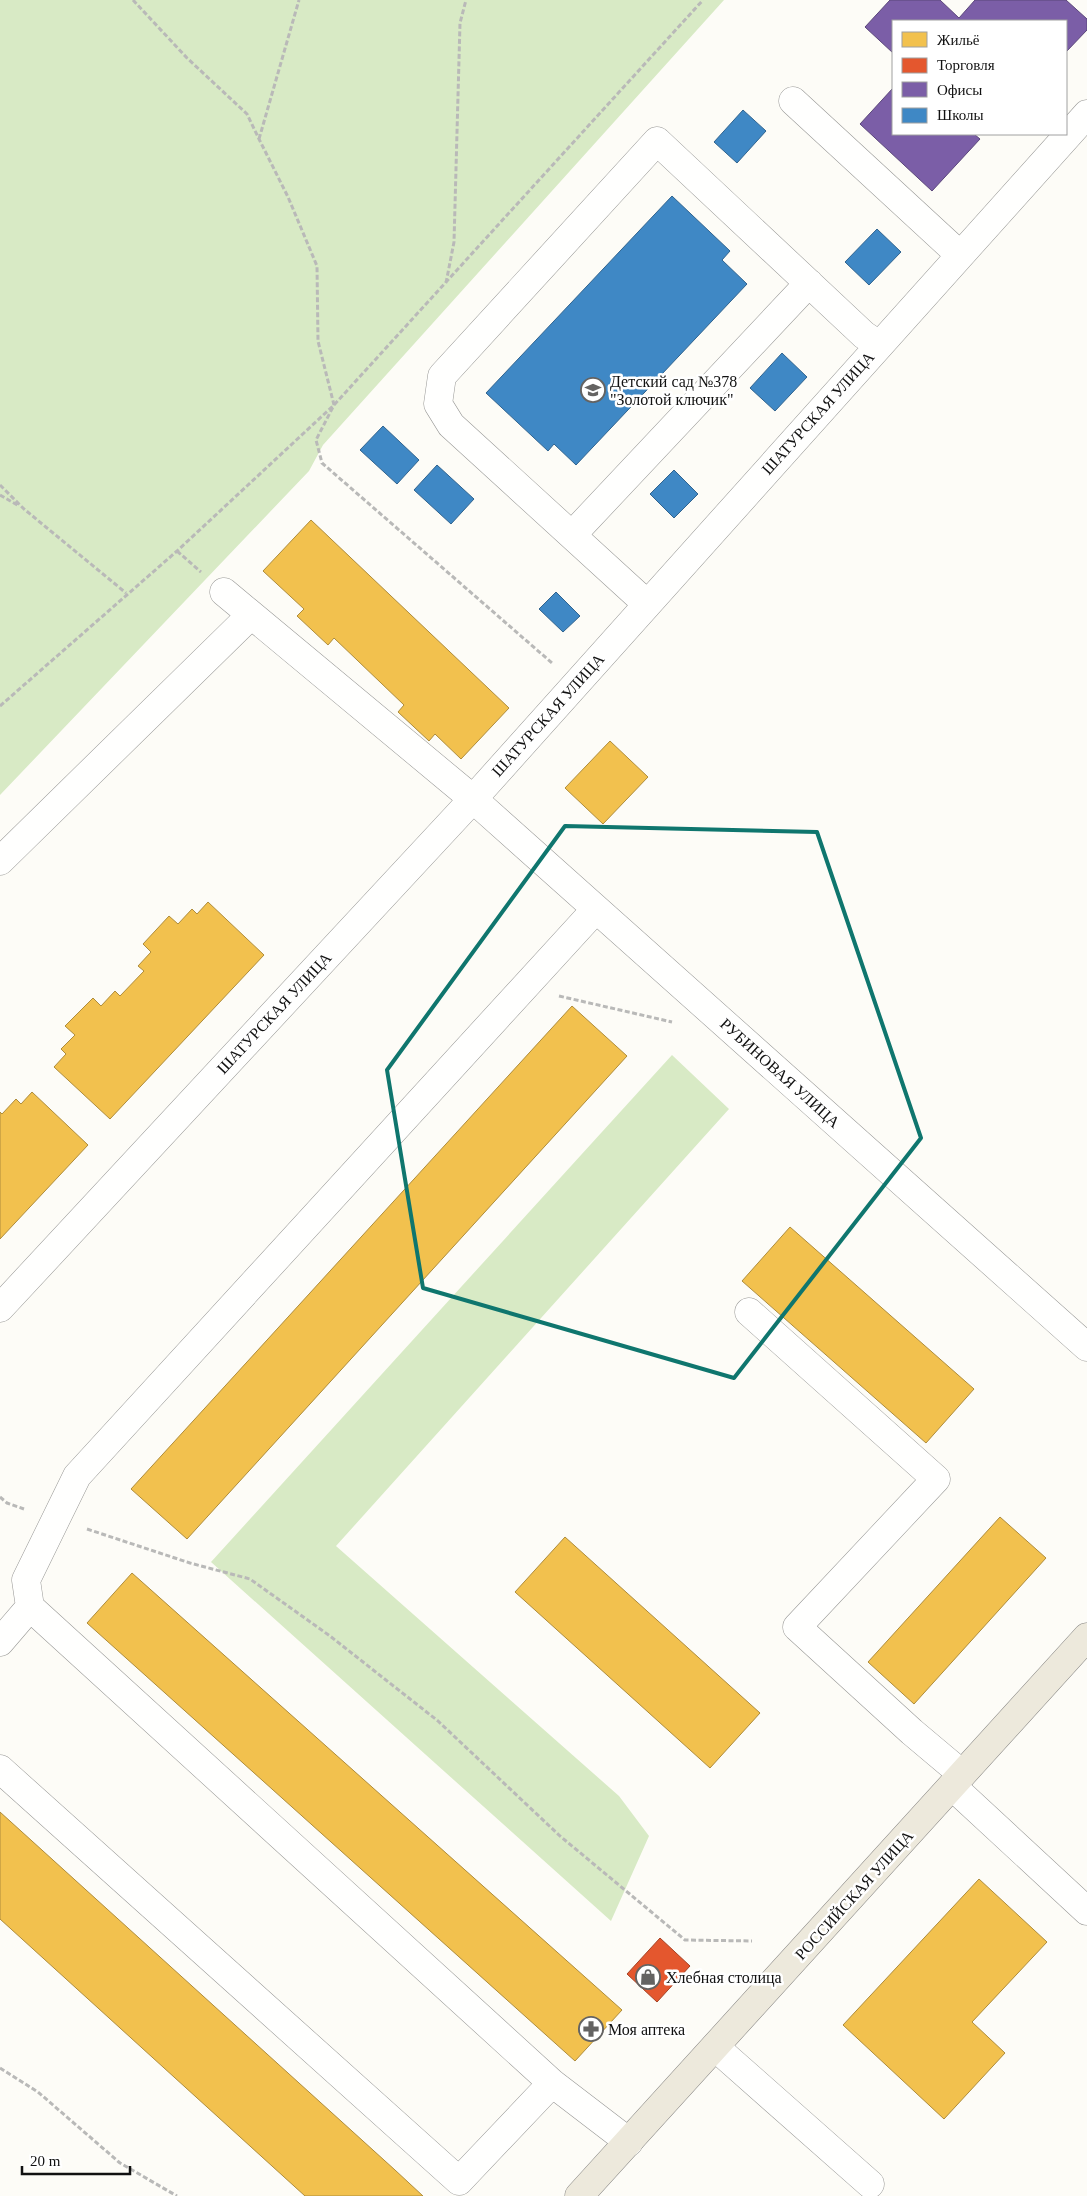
<svg xmlns="http://www.w3.org/2000/svg" width="1087" height="2196" font-family="Georgia,serif">
<style>
.forest{fill:#d8eac5}
.homes{fill:#f2c14e;stroke:#ae8c3c}
.shops{fill:#e4572e;stroke:#a54225}
.offices{fill:#7b5ea7;stroke:#5b477a}
.schools{fill:#3f88c5;stroke:#31648f}
.lines{fill:none;stroke-linecap:round;stroke-linejoin:round}
.minor-casing{stroke:#979795;stroke-width:29}
.major-casing{stroke:#858482;stroke-width:29}
.path{stroke:#b9b9b8;stroke-width:3;stroke-dasharray:5 2.5;stroke-linecap:butt}
.minor{stroke:#fffffe;stroke-width:28}
.major{stroke:#ede9dc;stroke-width:28}
.marked{fill:none;stroke:#0f766e;stroke-width:4;stroke-linejoin:round}
.labels{text-anchor:middle;dominant-baseline:central;stroke-width:5;stroke-linejoin:round;paint-order:stroke}
.poi-label{font-size:16px;fill:#111;stroke:#fff;text-anchor:start}
.street-label{font-size:16px;fill:#111;stroke:#fff}
</style>
<rect width="100%" height="100%" fill="#fdfcf7"/>
<path class="forest" d="M0 0H724L323 445 309 471 0 795Z
M672 1055 729 1109 336 1546 619 1796 649 1836 611 1921 211 1562Z"/>
<path class="homes" d="M311 520 509 708 461 759 435 734 429 741 398 712 404 705 334 638 328 645 297 616 304 609 263 571Z
M610 741 648 777 603 824 565 788Z
M208 902 264 955 110 1119 54 1067 66 1054 61 1049 75 1035 65 1026 93 998 101 1006 115 991 120 996 144 971 138 966 151 952 143 944 169 916 178 924 192 909 197 914Z
M572 1006 627 1056 187 1539 131 1489Z
M32 1092 88 1145 0 1239V1112L2 1114 16 1099 21 1104Z
M790 1227 974 1389 926 1443 742 1281Z
M1000 1517 1046 1558 914 1704 868 1662Z
M565 1537 760 1713 710 1768 515 1592Z
M132 1573 622 2010 575 2061 87 1623Z
M0 1812 395 2170 423 2196H305L0 1919Z
M979 1879 1047 1942 972 2022 1005 2053 944 2119 843 2025Z"/>
<path class="shops" d="M660 1938 690 1966 657 2002 627 1974Z"/>
<path class="offices" d="M890 0H940L959 18 975 0H1066L1087 19V30L1066 52V21H893V53L865 27Z
M893 88V134H974L980 139 932 191 860 124Z"/>
<path class="schools" d="M743 110 766 131 737 163 714 142Z
M672 196 730 251 722 260 747 284 576 465 554 444 548 451 486 393Z
M877 229 901 252 869 285 845 262Z
M782 353 807 377 775 411 750 388Z
M383 426 419 460 397 484 360 450Z
M437 465 474 499 451 524 414 490Z
M674 470 698 494 674 518 650 494Z
M556 592 580 616 563 632 539 609Z"/>
<g class="lines">
<defs>
<path id="minor" d="M793 101 960 255
M572 535 809 283
M224 592 473 799 1087 1347
M647 604 451 425 438 404 442 376 657 141 864 335 879 345
M0 861 251 615
M0 1308 473 799 1087 114
M749 1312 936 1479 797 1627 912 1732 962 1774
M30 1607 26 1580 77 1476 596 909
M0 1642 30 1607 552 2083 629 2142
M0 1769 459 2181 552 2083
M952 1786 1087 1911
M715 2047 870 2184"/>
<path id="major" d="M579 2196 1087 1637"/>
</defs>
<use href="#minor" class="minor-casing"/>
<use href="#major" class="major-casing"/>
<path class="path" d="M133 0 187 58 247 114 259 139 288 197 317 266 318 341 334 405 316 440 322 463 552 663
M259 139 299 0
M446 283 454 242 460 23 466 0
M0 485 24 509 126 593
M0 495 19 506
M177 551 201 572
M0 706 177 551 334 405 703 0
M559 996 672 1022
M0 1497 7 1503 24 1509
M87 1529 190 1563 250 1579 330 1636 438 1721 560 1836 685 1940 752 1941
M0 2068 38 2092 120 2163 177 2196"/>
<use href="#minor" class="minor"/>
<use href="#major" class="major"/>
</g>
<path class="marked" d="M565 826 817 832 921 1138 734 1378 423 1288 387 1070Z"/>
<defs>
<symbol id="school-ring" viewBox="-11 -11 22 22"><circle r="9.5" fill="#fff" stroke="#646362" stroke-width="1.5"/><path d="M0-5L7-2L0 1L-7-2ZM-4 1L0 2.5L4 1V4Q0 6-4 4Z" fill="#646362"/></symbol>
<symbol id="shop-ring" viewBox="-11 -11 22 22"><circle r="9.5" fill="#fff" stroke="#646362" stroke-width="1.5"/><path d="M-5-2.5h2.3a2.7 3.5 0 0 1 5.4 0H5L5.5 6h-11ZM-1.5-2.5h3a1.5 2.3 0 0 0-3 0Z" fill="#646362"/></symbol>
<symbol id="pharmacy-ring" viewBox="-11 -11 22 22"><circle r="9.5" fill="#fff" stroke="#646362" stroke-width="1.5"/><path d="M-2-6h4v4h4v4h-4v4h-4v-4h-4v-4h4Z" fill="#646362"/></symbol>
</defs>
<g fill-rule="evenodd">
<use href="#school-ring" x="579" y="376" width="28" height="28"/>
<use href="#shop-ring" x="634" y="1963" width="28" height="28"/>
<use href="#pharmacy-ring" x="577" y="2015" width="28" height="28"/>
</g>
<g class="labels">
<g class="poi-label">
<text x="610" y="381">Детский сад №378<tspan x="610" dy="18">"Золотой ключик"</tspan></text>
<text x="666" y="1977">Хлебная столица</text>
<text x="608" y="2029">Моя аптека</text>
</g>
<g class="street-label">
<text transform="translate(818 413) rotate(-48)">ШАТУРСКАЯ УЛИЦА</text>
<text transform="translate(548 715) rotate(-48)">ШАТУРСКАЯ УЛИЦА</text>
<text transform="translate(274 1013) rotate(-47)">ШАТУРСКАЯ УЛИЦА</text>
<text transform="translate(780 1073) rotate(42)">РУБИНОВАЯ УЛИЦА</text>
<text transform="translate(854 1895) rotate(-48)">РОССИЙСКАЯ УЛИЦА</text>
</g>
</g>
<rect x="892" y="20" width="175" height="115" fill="#ffffff" stroke="#a0a0a0"/>
<rect x="902" y="32" width="25" height="15" fill="#f2c14e" stroke="#a0a0a0"/>
<text x="937" y="45" font-size="15" fill="#111111">Жильё</text>
<rect x="902" y="58" width="25" height="15" fill="#e4572e" stroke="#a0a0a0"/>
<text x="937" y="70" font-size="15" fill="#111111">Торговля</text>
<rect x="902" y="82" width="25" height="15" fill="#7b5ea7" stroke="#a0a0a0"/>
<text x="937" y="95" font-size="15" fill="#111111">Офисы</text>
<rect x="902" y="108" width="25" height="15" fill="#3f88c5" stroke="#a0a0a0"/>
<text x="937" y="120" font-size="15" fill="#111111">Школы</text>
<path d="M22 2166v8h108v-8" fill="none" stroke="#111111" stroke-width="2.5"/>
<text x="30" y="2166" font-size="15" fill="#111111" stroke="#ffffff" stroke-width="4" paint-order="stroke">20 m</text>
</svg>
